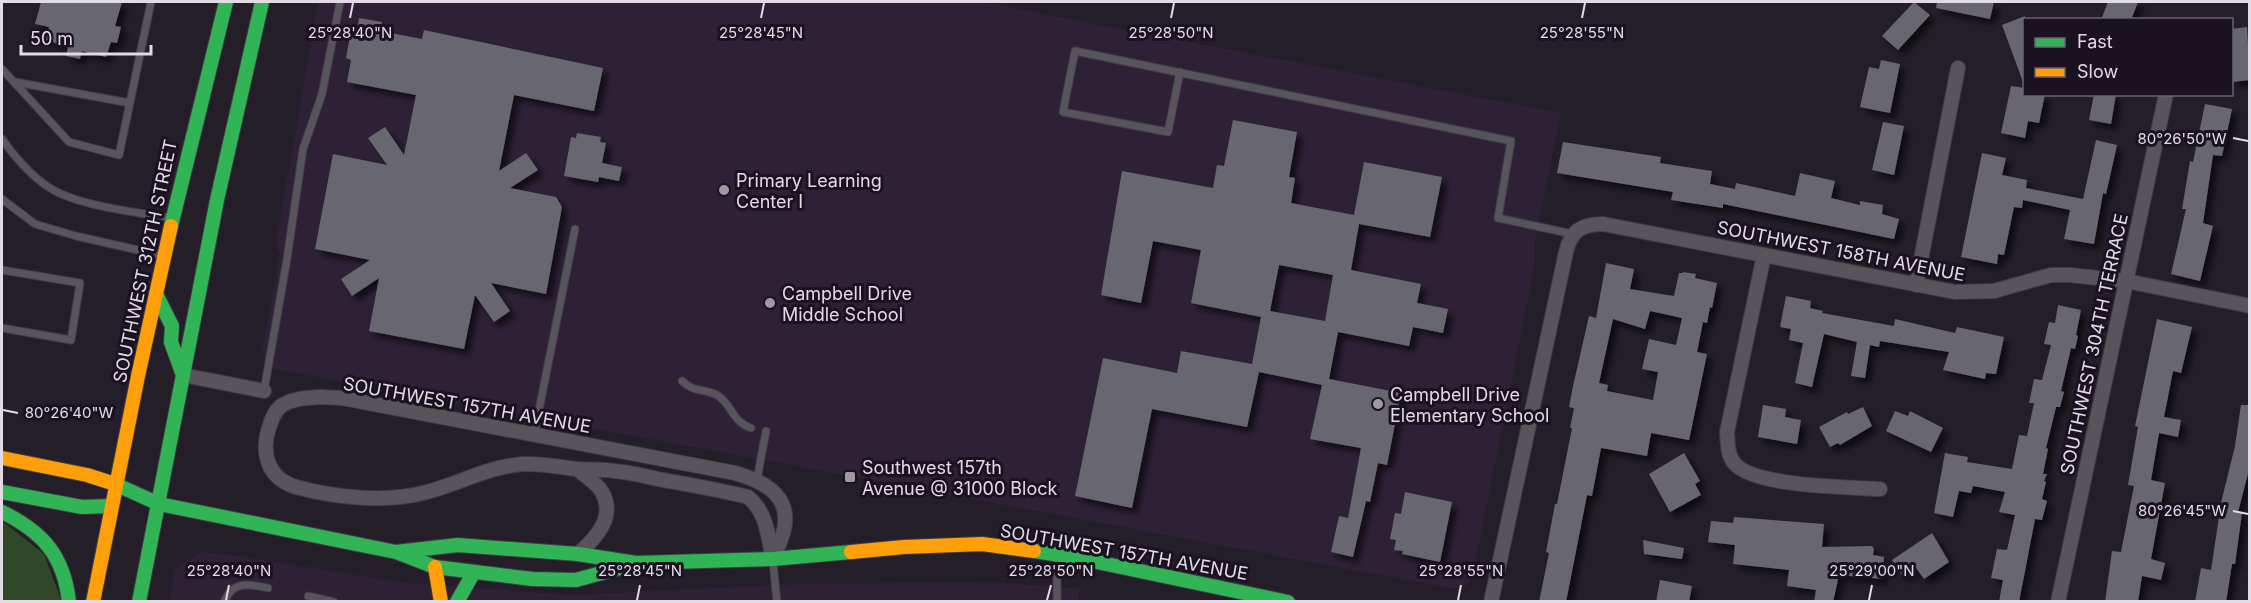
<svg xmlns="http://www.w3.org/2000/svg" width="2251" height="603" font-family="Inter,sans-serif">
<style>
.built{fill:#2e2136}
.green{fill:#2f4828}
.building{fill:#68666e;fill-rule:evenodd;filter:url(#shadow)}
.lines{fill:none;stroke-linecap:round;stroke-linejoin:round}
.lane-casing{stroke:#403b43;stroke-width:9}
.street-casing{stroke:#403b43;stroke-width:16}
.fast-casing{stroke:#403b43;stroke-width:16}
.slow-casing{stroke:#403b43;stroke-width:16}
.lane{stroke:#58545b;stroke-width:7}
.street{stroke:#58545b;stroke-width:14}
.fast{stroke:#30b455;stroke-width:14}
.slow{stroke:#ff9f0a;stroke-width:14}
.ticks{fill:none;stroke:#e2dbe6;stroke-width:2}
.poi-dot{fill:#a099a4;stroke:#1b1221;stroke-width:2}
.labels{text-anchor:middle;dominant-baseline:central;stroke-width:6;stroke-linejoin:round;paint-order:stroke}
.poi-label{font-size:18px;fill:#e2dbe6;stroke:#1b1221;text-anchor:start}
.street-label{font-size:18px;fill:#e2dbe6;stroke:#1b1221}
.ticks-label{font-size:15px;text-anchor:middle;fill:#e2dbe6;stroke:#1b1221;stroke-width:6;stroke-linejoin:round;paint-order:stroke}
</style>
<defs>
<filter id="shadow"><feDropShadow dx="5.5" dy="5.5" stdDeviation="3" flood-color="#0009"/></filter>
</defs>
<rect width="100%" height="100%" fill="#241e28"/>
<path class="built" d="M318 2H981L1561 113 1535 239V263L1472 578 1466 586 1456 589 274 369 266 361 262 350 280 255 276 244Z
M200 552 240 556 404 583 572 595 801 584 995 582 1079 589V601L169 602 175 569Z"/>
<path class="green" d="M2 521 44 554 62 602 2 601Z"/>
<path class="building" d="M41 2H122L115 26 121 27 117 43 111 42 106 57 82 51 80 59 66 56 68 47 46 40 49 27 35 24Z
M1914 2 1930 15 1898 50 1882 36Z
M1937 2H1994L1990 19 1936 8Z
M2108 2H2138L2131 20H2101Z
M2025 16V82H2023L2002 25Z
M359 18 382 22 380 31 422 39 424 30 603 68 594 111 514 95 499 171 526 153 538 170 510 188 556 197 562 207 546 294 491 283 510 311 494 322 475 295 464 349 369 331 379 278 352 296 341 279 370 260 315 249 333 154 387 165 368 138 385 127 404 155 416 95 347 82 351 60 346 58 350 36 356 37Z
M2247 27 2250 80 2232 82V29Z
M1881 60 1900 64 1890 113 1860 107 1869 67 1879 69Z
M2011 86 2025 88V94H2045L2039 123 2028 121 2025 138 2001 133Z
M2094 94H2116L2111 124 2089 120Z
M2205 104 2232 109 2222 156 2213 155 2203 223 2213 226 2200 281 2171 274 2186 209H2182L2190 161 2193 162Z
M1233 120 1297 132 1289 177 1295 178 1291 203 1354 215 1364 162 1442 177 1430 237 1359 224 1351 270 1421 284 1417 303 1448 309 1443 333 1413 327 1409 346 1338 332 1329 379 1401 393 1387 465 1378 463 1370 502 1366 501 1353 557 1331 552 1339 516 1348 518 1361 448 1310 439 1322 385 1259 372 1247 427 1152 409 1132 508 1075 496 1103 358 1177 373 1181 351 1252 364 1261 317 1191 303 1201 250 1153 241 1141 303 1101 295 1122 171 1213 188 1217 165 1224 166ZM1279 265 1333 275 1325 321 1270 311Z
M1883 122 1904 126 1894 175 1872 170Z
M577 133 601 137 600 142 606 143 602 163 622 167 619 181 599 177 598 182 564 176 571 137 576 138Z
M2096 140 2117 145 2106 194 2103 193 2094 244 2064 239 2070 210 2023 200 2022 208 2014 207 2004 255 1998 254 1997 264 1961 257 1982 153 2006 158 2002 175 2027 180 2026 188 2083 199Z
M1563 142 1661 157 1660 163 1712 171 1710 184 1735 189 1736 183 1795 196 1800 173 1835 181 1831 198 1860 205V201L1883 205 1882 214 1899 219 1894 239 1723 204V208L1671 200 1673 192 1557 173Z
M1606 263 1634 269 1630 289 1674 296 1679 273H1683V272L1696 274 1695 278 1717 283 1712 308 1710 307 1707 323 1703 322 1697 352 1707 354 1689 440 1651 433 1647 456 1601 448 1592 496 1587 495 1566 602H1539L1549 553 1546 552 1555 504H1557L1572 428H1570L1574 408 1569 407 1573 386 1589 316 1596 318ZM1650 311 1682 318 1676 345 1649 339 1642 369 1658 372 1653 400 1607 391 1608 385 1599 383 1613 319 1645 329Z
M1786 296 1811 301 1810 308 1823 311 1822 313 1894 326 1895 319 1955 333 1957 327 2004 337 1996 374 1986 373 1985 379 1943 370 1949 352 1880 341 1879 347 1870 345 1865 378 1851 376 1857 342 1824 334 1812 387 1795 383 1803 343 1789 340 1791 329 1780 327Z
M2058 305 2081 310 2076 335 2078 336 2075 349 2071 348 2061 391 2064 392 2060 407H2056L2046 448 2048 449 2043 474H2047L2044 481 2046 482 2042 499 2047 501 2042 520 2035 519 2019 602H1999L2003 580 1991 578 1997 549 2007 550 2015 515 1999 512 2005 492 1973 486 1971 493 1959 491 1953 517 1934 513 1945 453 1968 457 1967 462 2012 469 2019 435 2027 436 2034 403H2029L2034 379 2042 380 2051 345 2044 344 2049 322 2055 323Z
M2157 319 2192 327 2181 373 2173 371 2164 417 2181 420 2178 437 2159 433 2151 480 2165 483 2151 559 2165 563 2161 580 2142 576 2138 602H2105L2112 551 2121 552 2134 486 2128 485 2138 427 2135 426Z
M1763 405 1786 409 1785 417 1801 420 1797 444 1758 437Z
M2241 405H2250V466L2238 512 2242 513 2235 564H2232L2226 602H2195L2201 568 2211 570 2221 503 2235 446Z
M1863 407 1872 426 1840 445 1838 443 1830 447 1819 427 1847 412 1848 414Z
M1895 411 1908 416 1910 411 1943 428 1931 452 1886 431Z
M1684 453 1700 481 1695 484 1701 495 1670 512 1649 474Z
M1405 492 1452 502 1440 562 1402 554 1403 551 1394 550 1396 540 1390 539 1395 513 1401 514Z
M1734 517 1824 524 1822 547 1872 546 1874 549 1873 555 1884 557 1882 579 1839 575 1833 602H1814L1816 590 1787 586 1789 570 1733 564 1735 545 1708 542 1711 521 1733 523Z
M1932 533 1949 562 1924 579 1916 568 1903 577 1892 560Z
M1643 540 1684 548 1682 559 1644 554Z
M1660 580 1692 586 1689 602H1656Z"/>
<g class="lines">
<defs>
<path id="lane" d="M2 69 69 142 119 155 151 2
M1180 72 1168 132 1063 112 1075 51 1511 141 1498 218 1573 234
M15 82 130 103
M2 139C13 155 32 177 50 188 78 206 136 212 170 218
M2 199 35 224 76 236 164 256
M2 270 80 283 71 340 2 328
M682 381C694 393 704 388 717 395 733 405 731 421 751 428
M264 391 287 259 303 149 322 94 340 2
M534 435 575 229
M757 479 766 431
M773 562 777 602
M308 596 334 602
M224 602C233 580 249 584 268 588
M1057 602V558"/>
<path id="street" d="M1764 255 1727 432C1728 443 1727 454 1734 463 1754 487 1848 487 1880 489
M1916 285 1958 68
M183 375 264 391
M321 397 342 398 735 473C759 480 788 492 785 523 785 534 777 548 773 559 768 537 767 512 748 497 720 490 691 485 663 480 647 477 630 472 614 471 602 469 589 470 577 469 559 467 541 463 523 464 487 467 461 483 427 492 386 503 337 498 296 487 267 478 260 452 270 425 272 418 275 411 281 406 293 398 307 398 321 397Z
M577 469C585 476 597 483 602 492 616 517 596 538 578 554
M1491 602 1566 252C1571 231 1581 224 1603 224L1955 292 1994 291 2051 275H2070L2126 281 2250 306
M2058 602 2166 94"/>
<path id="fast" d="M171 226 226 2
M156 294 172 326 171 342 183 375
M115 484 159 504 396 552 435 567 532 579 576 580 631 565
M2 492 82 507 111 506
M2 512C43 532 64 556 69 602
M1034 551 1073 557 1288 602
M396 552 458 545 578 554 636 563 773 559 851 552
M139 602 217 200 262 2
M457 602 474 572"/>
<path id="slow" d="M2 458 87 475 115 484
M851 552 904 547 982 544 1034 551
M435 567 441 602
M93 602 138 376 171 226"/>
</defs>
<use href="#lane" class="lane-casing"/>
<use href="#street" class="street-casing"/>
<use href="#fast" class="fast-casing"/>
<use href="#slow" class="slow-casing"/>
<use href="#lane" class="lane"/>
<use href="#street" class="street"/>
<use href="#fast" class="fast"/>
<use href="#slow" class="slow"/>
</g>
<path class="ticks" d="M350 18 353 3M761 18 764 3M1171 18 1174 3M1582 18 1585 3M2233 138 2248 141M3 410 18 413M2233 511 2248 514M226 600 229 585M637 600 640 585M1047 600 1051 585M1458 600 1461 585M1869 600 1872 585"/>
<g class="poi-dot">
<circle cx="724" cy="190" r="6"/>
<circle cx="770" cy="303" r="6"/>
<circle cx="1378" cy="404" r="6"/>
<rect x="844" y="471" width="12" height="12" rx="3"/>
</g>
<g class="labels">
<g class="poi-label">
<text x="736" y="180">Primary Learning<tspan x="736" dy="21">Center I</tspan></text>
<text x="782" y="293">Campbell Drive<tspan x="782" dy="21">Middle School</tspan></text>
<text x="1390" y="394">Campbell Drive<tspan x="1390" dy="21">Elementary School</tspan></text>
<text x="862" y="467">Southwest 157th<tspan x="862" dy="21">Avenue @ 31000 Block</tspan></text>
</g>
<g class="street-label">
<text transform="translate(1841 251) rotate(11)">SOUTHWEST 158TH AVENUE</text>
<text transform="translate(145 261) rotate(-78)">SOUTHWEST 312TH STREET</text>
<text transform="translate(2094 344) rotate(-78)">SOUTHWEST 304TH TERRACE</text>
<text transform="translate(467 405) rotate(10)">SOUTHWEST 157TH AVENUE</text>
<text transform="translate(1124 552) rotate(10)">SOUTHWEST 157TH AVENUE</text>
</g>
</g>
<g class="ticks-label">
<text x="350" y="38">25°28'40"N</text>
<text x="761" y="38">25°28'45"N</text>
<text x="1171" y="38">25°28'50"N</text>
<text x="1582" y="38">25°28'55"N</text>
<text x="2182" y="144">80°26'50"W</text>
<text x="69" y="418">80°26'40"W</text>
<text x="2182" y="516">80°26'45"W</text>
<text x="229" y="576">25°28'40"N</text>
<text x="640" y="576">25°28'45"N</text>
<text x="1051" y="576">25°28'50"N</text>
<text x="1461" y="576">25°28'55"N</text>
<text x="1872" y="576">25°29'00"N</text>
</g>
<rect width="2251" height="603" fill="none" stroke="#e2dbe6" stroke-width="6"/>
<rect x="2023" y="18" width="210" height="78" fill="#1b1221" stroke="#6b6270" stroke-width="1.5"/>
<rect x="2035" y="38" width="30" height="9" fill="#30b455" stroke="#6b6270" stroke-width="1.5"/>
<text x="2077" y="48" font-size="18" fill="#e2dbe6">Fast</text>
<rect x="2035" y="68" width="30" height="9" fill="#ff9f0a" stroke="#6b6270" stroke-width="1.5"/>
<text x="2077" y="78" font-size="18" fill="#e2dbe6">Slow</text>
<path d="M21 45v9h130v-9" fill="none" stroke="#e2dbe6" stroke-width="3"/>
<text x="30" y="45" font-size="18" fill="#e2dbe6" stroke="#1b1221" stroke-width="4.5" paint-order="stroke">50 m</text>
</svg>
